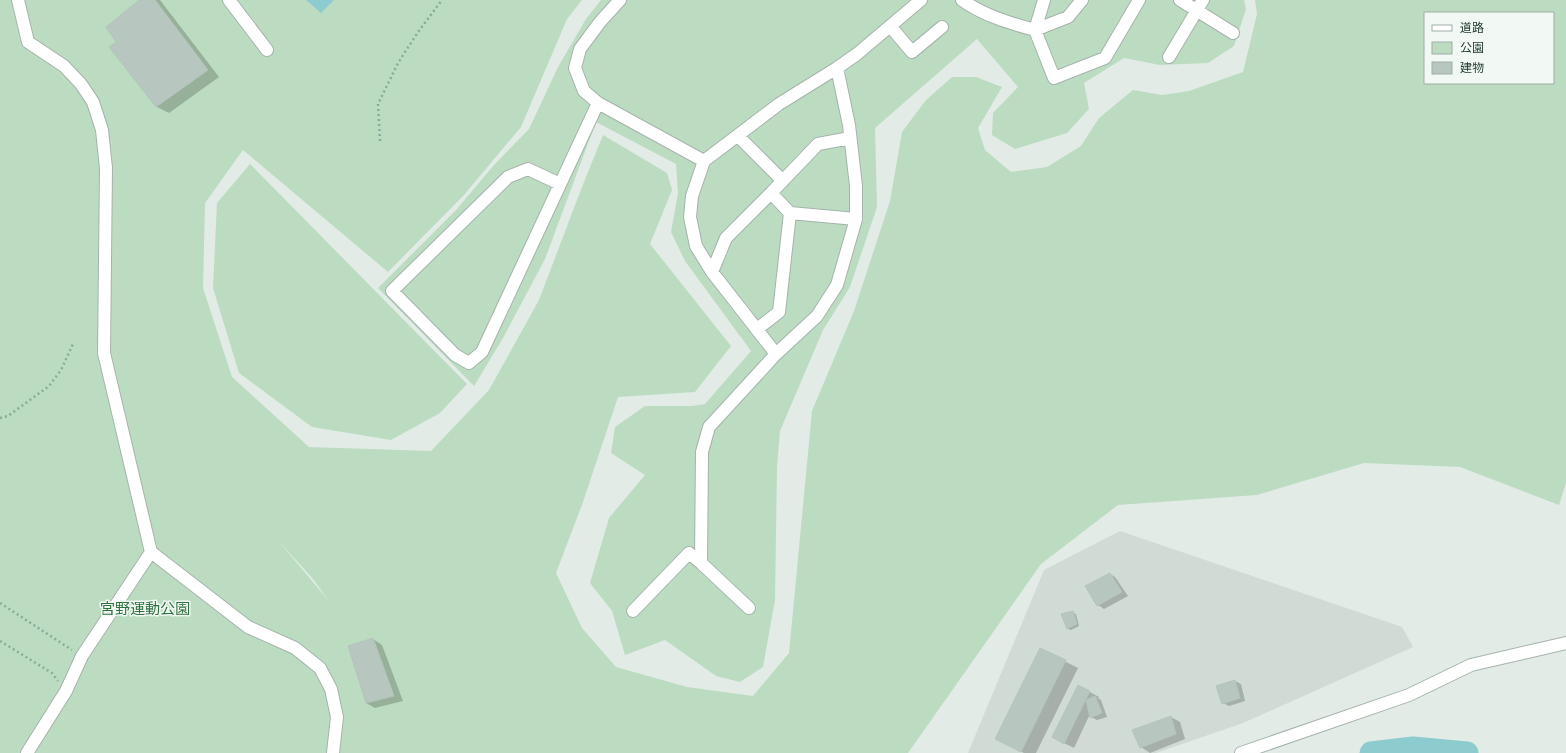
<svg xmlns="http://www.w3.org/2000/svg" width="1566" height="753" font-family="'Exo 2','Noto Sans JP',sans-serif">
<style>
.built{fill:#d0dbd5}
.green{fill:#bcdcc1;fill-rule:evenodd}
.water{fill:#8ccbce}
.shadow{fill:#0003}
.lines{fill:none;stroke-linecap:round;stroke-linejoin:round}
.river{stroke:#8ccbce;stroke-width:23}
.building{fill:#b7c6bf;stroke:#b4c5bc}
.minor-casing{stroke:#a5b3ac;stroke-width:14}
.path{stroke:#84ae9c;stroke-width:2.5;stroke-dasharray:2 3;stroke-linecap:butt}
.minor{stroke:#fff;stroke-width:12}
.labels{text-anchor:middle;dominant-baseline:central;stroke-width:3;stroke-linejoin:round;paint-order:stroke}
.park-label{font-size:15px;fill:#2f7141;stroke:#f2f8f4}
</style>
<rect width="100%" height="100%" fill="#e2ebe6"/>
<path class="built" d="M1120 531 1402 627 1413 647 1243 723 1156 753H968L1044 570Z"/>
<path class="green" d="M0 0H582L567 19 521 127 464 195 388 272 243 150 205 203 203 288 232 377 309 447 431 451 489 390 539 300 582 187 603 135 667 173 672 190 650 244 731 346 695 392 618 397 583 502 556 573 582 628 616 667 687 687 753 696 789 653 812 411 854 311 890 201 902 132 926 100 952 77H976L1002 87 978 128 985 150 1011 172 1047 167 1081 146 1099 118 1133 90 1162 95 1189 91 1243 72 1257 14 1255 0H1566V483L1559 505 1460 467 1364 463 1257 495 1118 505 1041 564 908 753H0ZM1425 13H1553V83H1425ZM276 538 313 579 328 600Z
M601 0H1244L1246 9 1234 46 1208 63 1160 65 1124 58 1084 83 1089 109 1067 133 1015 149 992 135 993 113 1018 87 977 39 875 128 877 207 850 287 823 330 780 431 777 467 775 600 763 667 740 682 716 676 665 640 625 655 612 611 590 583 609 518 645 475 611 453 615 427 645 406H692L705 404 751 351 685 261 671 232 678 193 676 164 596 122 545 259 503 338 474 386 378 288 456 210 494 165 529 129 558 67 586 19Z
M250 164 467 384 440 413 391 440 312 427 239 373 213 288 217 203Z"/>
<path class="water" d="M306 0H334L321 13Z"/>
<path class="shadow" d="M140 0H160L219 77 169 113 157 107 110 47 117 42Z
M1110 574 1115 577 1128 596 1104 609 1098 605Z
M1073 613 1076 614 1079 626 1071 630 1068 629 1062 615Z
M373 639 382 645 403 701 375 708 366 703Z
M1040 649 1078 668 1036 753H1024L1008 745Z
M1235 681 1241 684 1245 701 1229 706 1223 703 1217 687Z
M1079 686 1099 697 1098 698 1101 700 1107 717 1097 720 1091 717 1090 714 1074 748 1062 742Z
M1171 717 1180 722 1185 739 1150 753 1141 747Z"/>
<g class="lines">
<path class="river" d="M1371 753 1413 748 1467 753"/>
</g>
<path class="building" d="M139 0H155L208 70 156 107 109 47 116 42 106 27Z
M1110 573 1122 592 1097 606 1085 586Z
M1073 611 1077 624 1067 629 1061 614Z
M373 638 394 696 366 703 348 646Z
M1040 648 1066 660 1021 752 995 739Z
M1235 680 1240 698 1222 704 1216 686Z
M1078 685 1090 691 1064 744 1052 737Z
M1095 696 1102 713 1090 718 1086 700Z
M1171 716 1176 734 1140 748 1132 730Z"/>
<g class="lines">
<defs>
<path id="minor" d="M18 0 28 42 64 66 81 84 93 102 102 130 106 168 104 353 151 552 248 627 295 648 320 668 331 689 337 717 333 753
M229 0 267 50
M620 0 600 22 580 49 575 68 584 91 598 103 704 161 779 104 837 68
M962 0C983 15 1009 23 1035 30L1044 0
M1082 0 1068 17 1035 30 1054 78 1105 58 1139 0
M1180 0 1233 33
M890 26 912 52 942 27
M1169 57 1203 0
M738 136 783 181
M704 161 692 196 690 217 696 246 712 272 776 354
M560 184 528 169 508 177 392 291 455 355 469 363 482 352 598 103
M790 213 856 219
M712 272 726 238 771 193
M757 329 779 312 790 213 771 193 818 144 850 138
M749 608 701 563 702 452 709 427 776 354 817 316 837 285 856 219V186L849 125 837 68 857 54 921 0
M633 611 689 553 701 563
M27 753 66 691 82 656 151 552
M1241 753 1409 695 1471 665 1566 643"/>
</defs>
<use href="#minor" class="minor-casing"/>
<path class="path" d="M380 141 378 104 398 63 418 32 442 0
M0 418 8 416 49 386 61 370 73 344
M0 603 72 650
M0 641 52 673 58 681"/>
<use href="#minor" class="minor"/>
</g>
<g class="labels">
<g class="park-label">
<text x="145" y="608">宮野運動公園</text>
</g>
</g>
<rect x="1424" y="12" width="130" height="72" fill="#f2f8f4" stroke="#9fada6"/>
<rect x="1432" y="25" width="20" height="6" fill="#ffffff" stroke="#9fada6"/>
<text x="1460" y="32" font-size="12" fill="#233c32">道路</text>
<rect x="1432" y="42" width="20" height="12" fill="#bcdcc1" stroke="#9fada6"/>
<text x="1460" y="52" font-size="12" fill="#233c32">公園</text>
<rect x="1432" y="62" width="20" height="12" fill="#b7c6bf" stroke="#9fada6"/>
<text x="1460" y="72" font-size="12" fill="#233c32">建物</text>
</svg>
